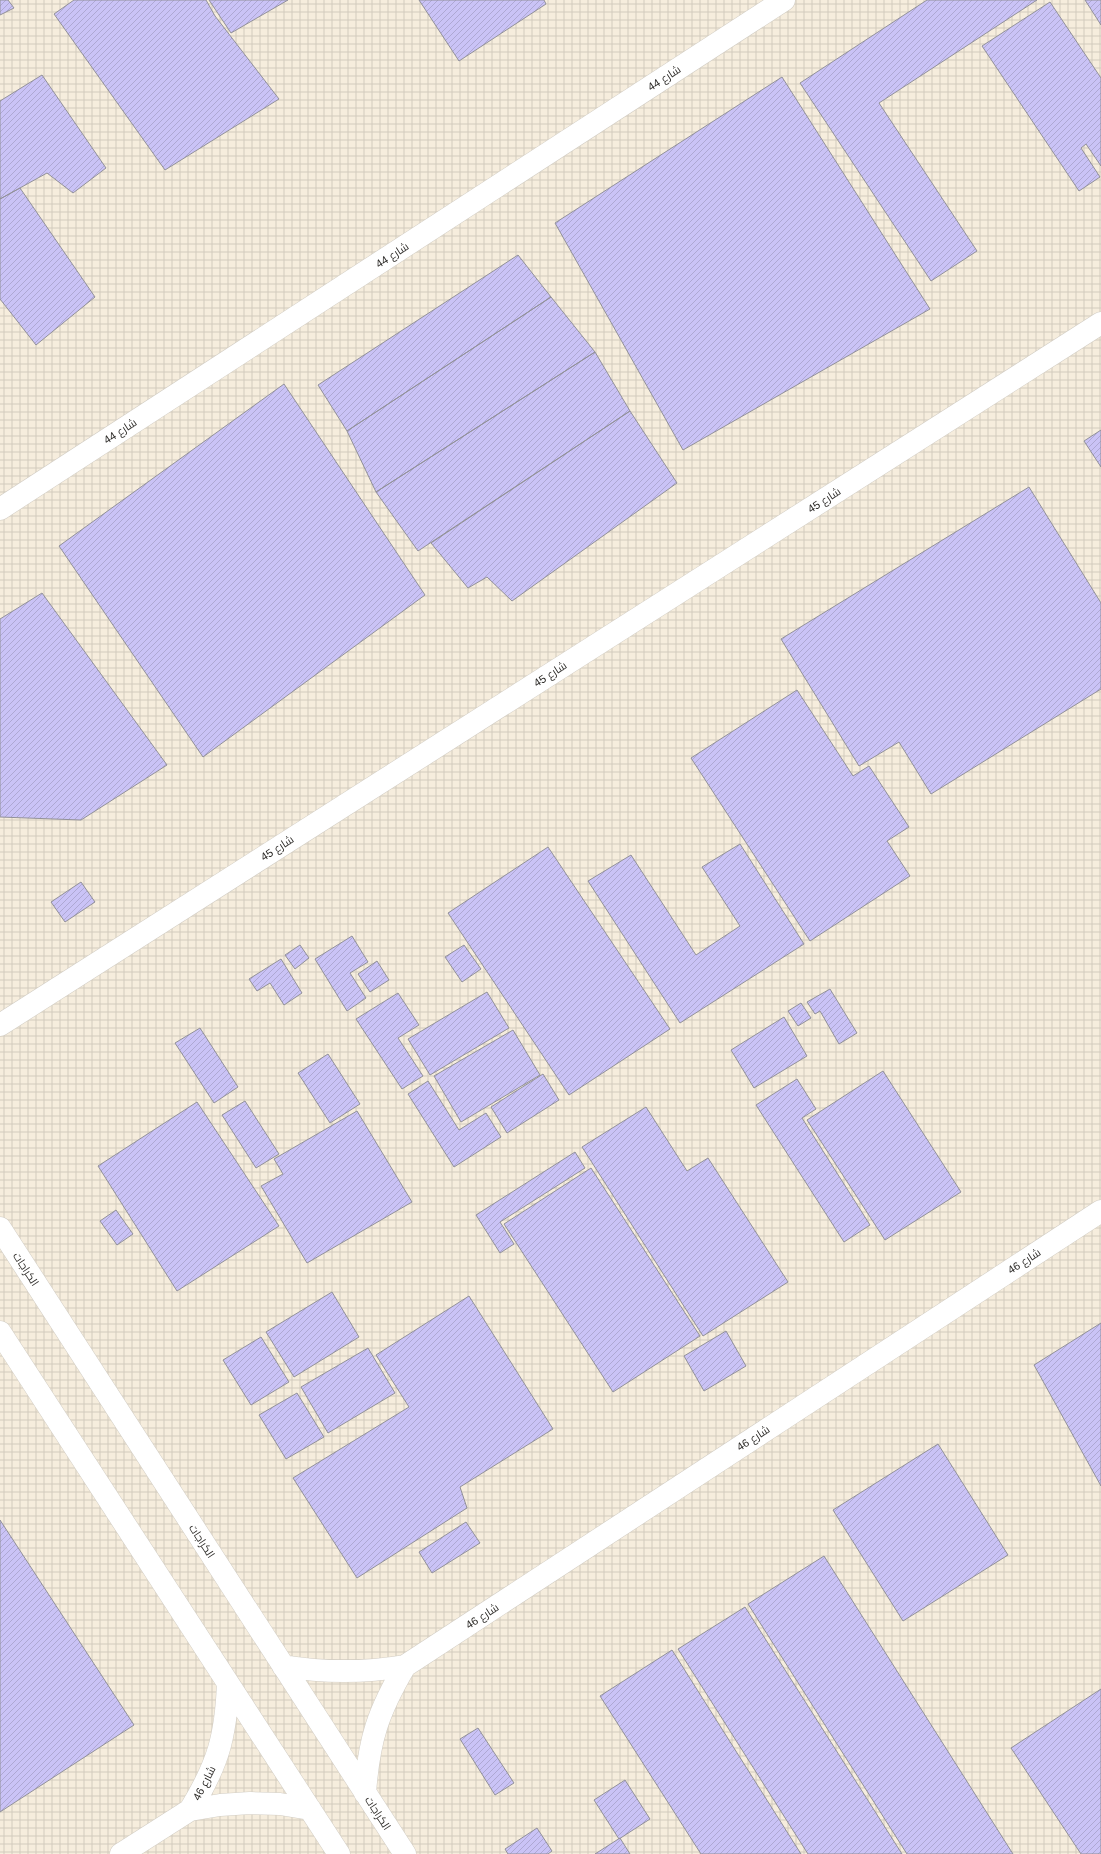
<svg xmlns="http://www.w3.org/2000/svg" width="1101" height="1854" font-family="Arial,Cairo,sans-serif">
<style>
.industrial{fill:url(#industrial-grid)}
.building{fill:url(#building-hatch);stroke:#929199}
.lines{fill:none;stroke-linecap:round;stroke-linejoin:round}
.street-casing{stroke:#d3cec5;stroke-width:23}
.street{stroke:#fff;stroke-width:22}
.labels{text-anchor:middle;dominant-baseline:central;stroke-width:3;stroke-linejoin:round;paint-order:stroke}
.street-label{font-size:11px;fill:#2c2a27;stroke:#fff}
</style>
<defs>
<pattern id="industrial-grid" width="8" height="8" patternUnits="userSpaceOnUse"><rect width="8" height="8" fill="#f6eddd"/><path d="M0 4h8M4 0v8" fill="none" stroke="#d3cbbe"/></pattern>
<pattern id="building-hatch" width="6" height="6" patternUnits="userSpaceOnUse"><rect width="6" height="6" fill="#cac3f6"/><path d="M-1 1l2-2M0 6l6-6M5 7l2-2" fill="none" stroke="#aea8d3"/></pattern>
</defs>
<rect width="100%" height="100%" fill="#fdf8f0"/>
<path class="industrial" d="M0 0H1101V1854H0Z"/>
<path class="building" d="M0 0H8L14 8 0 15Z
M74 0H206L215 16 279 99 165 170 54 14Z
M209 0H288L231 33Z
M419 0H544L546 4 459 61Z
M927 0H1037L879 103 977 251 931 281 800 83Z
M1085 0H1101V25Z
M1050 2 1101 78V166L1086 144 1081 148 1100 177 1079 191 982 46Z
M42 75 106 168 73 193 47 173 0 199V101Z
M782 77 930 309 683 450 555 223Z
M20 188 95 297 36 345 0 299V199Z
M518 255 551 297 347 431 318 385Z
M551 297 595 352 376 492 347 431Z
M595 352 630 411 418 551 376 492Z
M284 384 425 595 203 757 59 546Z
M630 411 677 483 512 601 487 577 468 588 431 543Z
M1101 430V467L1084 441Z
M1029 487 1101 603V689L931 794 899 742 859 766 781 639Z
M42 593 167 765 81 820 0 817V619Z
M797 690 853 776 869 766 909 827 887 841 910 876 810 941 691 758Z
M740 844 804 944 680 1023 588 881 631 855 696 955 740 926 702 867Z
M548 847 670 1029 569 1095 448 913Z
M81 882 95 902 65 922 51 902Z
M352 936 368 962 350 973 366 998 347 1011 315 959Z
M300 945 309 958 295 969 285 955Z
M464 945 481 969 462 982 445 957Z
M281 959 302 993 284 1005 270 983 257 991 249 979Z
M377 961 389 980 370 992 358 974Z
M830 989 857 1033 839 1044 820 1011 815 1014 807 1002Z
M487 992 509 1028 430 1075 408 1039Z
M398 993 419 1025 398 1038 423 1076 402 1089 356 1019Z
M801 1003 811 1018 798 1026 788 1011Z
M784 1017 807 1056 754 1088 731 1050Z
M200 1028 238 1087 214 1103 175 1043Z
M513 1030 540 1075 461 1122 434 1076Z
M328 1054 360 1104 330 1123 298 1073Z
M883 1071 961 1192 885 1240 807 1120Z
M543 1074 559 1100 507 1133 491 1107Z
M797 1079 816 1109 802 1118 870 1225 844 1242 756 1105Z
M428 1081 459 1130 486 1113 501 1137 454 1167 408 1094Z
M245 1101 279 1154 256 1168 222 1115Z
M197 1102 279 1226 177 1291 98 1166Z
M646 1107 687 1171 708 1158 788 1282 703 1336 582 1147Z
M357 1111 412 1202 307 1263 261 1186 283 1174 274 1159Z
M575 1152 585 1168 500 1222 514 1244 500 1253 476 1215Z
M591 1168 700 1336 613 1392 504 1224Z
M116 1210 133 1234 117 1245 100 1221Z
M332 1292 359 1337 294 1377 266 1332Z
M469 1296 553 1429 460 1487 467 1508 357 1578 293 1478 409 1407 376 1355Z
M1101 1323V1486L1034 1365Z
M726 1331 746 1366 704 1391 684 1356Z
M261 1337 289 1382 251 1405 223 1360Z
M368 1348 395 1393 328 1433 301 1387Z
M297 1393 324 1437 286 1459 259 1415Z
M938 1444 1008 1555 903 1621 833 1510Z
M0 1520 134 1725 0 1812Z
M466 1522 480 1543 432 1573 419 1552Z
M824 1556 1013 1854H907L748 1604Z
M745 1607 902 1854H808L678 1649Z
M672 1650 801 1854H701L600 1696Z
M1101 1689V1854H1081L1011 1748Z
M478 1728 514 1783 495 1795 460 1739Z
M625 1780 650 1819 619 1839 594 1800Z
M537 1828 552 1851 548 1854H508L505 1849Z
M620 1838 630 1854H595Z"/>
<g class="lines">
<defs>
<path id="street" d="M0 509 784 0
M0 1025 1101 323
M0 1228 405 1854
M0 1332 339 1854
M283 1666C325 1673 363 1673 405 1666L1101 1211
M365 1793C369 1739 378 1712 405 1666
M190 1810C218 1764 226 1737 228 1683
M121 1854 190 1810 220 1805 250 1803 280 1804 310 1809"/>
</defs>
<use href="#street" class="street-casing"/>
<use href="#street" class="street"/>
</g>
<g class="labels">
<g class="street-label">
<text transform="translate(664 78) rotate(-33)">شارع 44</text>
<text transform="translate(392 255) rotate(-33)">شارع 44</text>
<text transform="translate(120 431) rotate(-33)">شارع 44</text>
<text transform="translate(824 500) rotate(-33)">شارع 45</text>
<text transform="translate(550 674) rotate(-33)">شارع 45</text>
<text transform="translate(277 848) rotate(-33)">شارع 45</text>
<text transform="translate(1024 1261) rotate(-33)">شارع 46</text>
<text transform="translate(26 1269) rotate(57)">الكراجات</text>
<text transform="translate(753 1438) rotate(-33)">شارع 46</text>
<text transform="translate(202 1541) rotate(57)">الكراجات</text>
<text transform="translate(482 1616) rotate(-33)">شارع 46</text>
<text transform="translate(204 1783) rotate(-63)">شارع 46</text>
<text transform="translate(378 1813) rotate(57)">الكراجات</text>
</g>
</g>
</svg>
